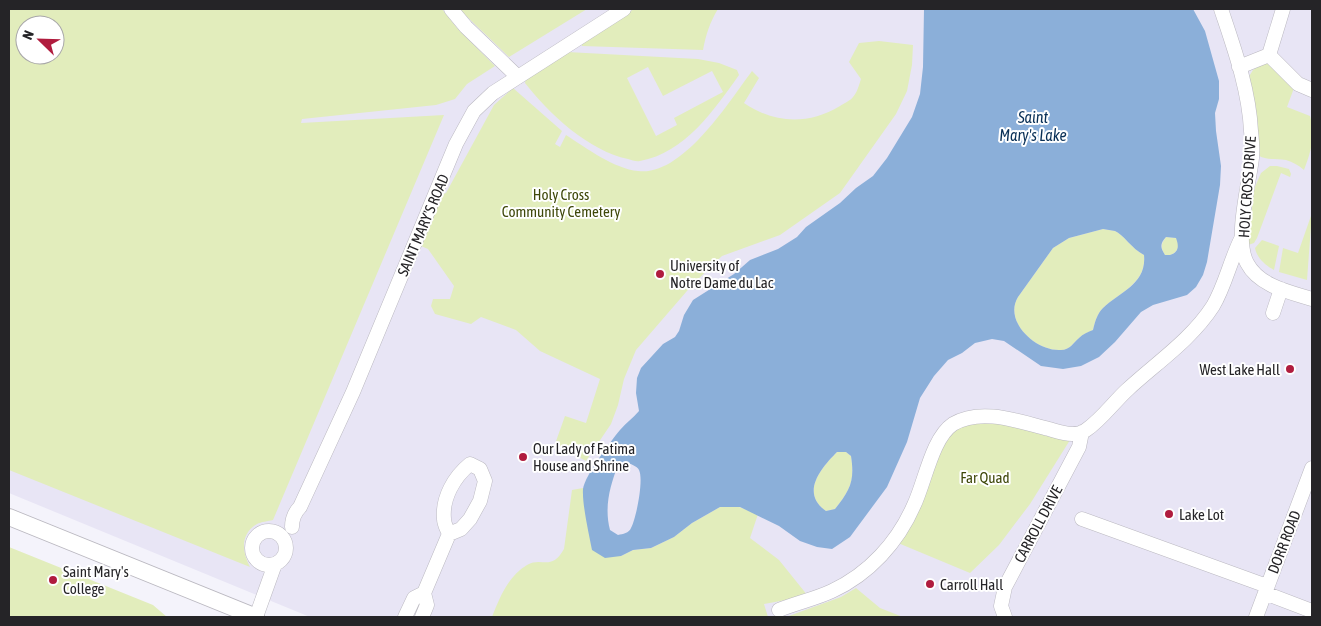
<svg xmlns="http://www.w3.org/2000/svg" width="1321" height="626" font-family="'Asap Condensed',sans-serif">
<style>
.built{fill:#e8e5f5;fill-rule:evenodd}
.green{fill:#e2edbc;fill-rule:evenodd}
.water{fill:#8bafd9;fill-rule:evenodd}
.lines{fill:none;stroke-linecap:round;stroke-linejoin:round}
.minor-casing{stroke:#bbb9c1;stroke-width:15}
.major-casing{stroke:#bbb9c1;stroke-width:18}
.minor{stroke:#fff;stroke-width:14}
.major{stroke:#fff;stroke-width:16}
.poi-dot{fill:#b01c3e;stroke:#fff;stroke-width:2}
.labels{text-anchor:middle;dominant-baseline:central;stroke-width:4;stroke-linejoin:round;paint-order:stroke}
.street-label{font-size:15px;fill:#252427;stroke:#fff}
.park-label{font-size:15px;fill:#3f480a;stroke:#fff}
.poi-label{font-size:15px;fill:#252427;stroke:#fff;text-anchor:start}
.water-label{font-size:16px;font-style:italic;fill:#082f56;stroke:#fff}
</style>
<rect width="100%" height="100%" fill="#f4f3fb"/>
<path class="built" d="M9 9H1312V617H310L9 493ZM25 25H55V55H25Z"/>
<path class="green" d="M9 9H442L457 28 495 66 467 84 455 99 436 105 302 119 301 123 444 115 273 520C268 521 261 522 257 524 240 534 242 552 250 567L9 470ZM25 25H55V55H25Z
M459 9H587L509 57Z
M634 9H718C710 22 706 34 703 50L582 46 581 43Z
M879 41 913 45 912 65 907 91 896 114 840 193 780 235 722 256 693 284 636 350 624 379 618 405 611 424 586 461 555 444 565 416 586 423 600 379 540 351 516 330 481 317 471 324 435 314 431 306 433 299H450L454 286 428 249 421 246 443 194 446 193 494 105 513 88 562 131 555 144 560 147 566 135C586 148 615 169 638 171 682 177 729 102 752 71L759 78 744 103C775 124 808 125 840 106 844 103 850 101 853 97 857 93 859 85 861 79L849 62 859 43Z
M567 52 698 59 719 63 737 70 739 75C714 110 685 153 640 161 636 162 632 160 628 159 589 151 549 114 525 83L526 77ZM648 67 663 96 712 71 723 92 674 118 677 125 656 136 627 78Z
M1262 64H1270L1294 88 1287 107 1310 116C1316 135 1311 152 1304 170 1298 165 1293 162 1286 160 1276 158 1266 161 1258 155L1248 78 1253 70Z
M1270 166H1277L1289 169 1291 174 1290 177 1281 173 1257 238 1254 243 1248 245 1254 189 1261 173Z
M1312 213 1307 280 1279 272 1283 248 1298 253Z
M1103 229C1106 230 1111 230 1115 231 1123 234 1132 249 1144 255 1147 283 1120 292 1103 308 1097 314 1095 322 1093 330 1089 332 1083 334 1079 338 1073 343 1070 350 1061 350 1036 352 1003 321 1018 297L1053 248 1069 238Z
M1166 237 1177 238C1179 246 1179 252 1170 255H1165C1160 247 1161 244 1166 237Z
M1262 240 1279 246 1274 270C1265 265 1257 258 1255 248Z
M981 422 1001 424 1070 440 1030 504 999 545 970 573 898 543 949 432 961 425Z
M837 452H846L851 456C855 481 850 490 835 509L826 511C800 493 821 468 837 452Z
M583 488 592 549 621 556 633 550 651 548 674 537 692 523 720 507H739L758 514 750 538 779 560 808 596 764 604 768 617H492C499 599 508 576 527 565 542 556 551 572 564 549L572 490Z
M9 547 153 605 167 617H9Z
M856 588 880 608 903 617H786L841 597Z"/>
<path class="water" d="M924 9H1193L1205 31 1219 81V99L1215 113 1216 131 1221 166 1220 185 1207 262 1203 275 1196 287 1187 295 1153 305 1141 312 1115 342 1099 357 1081 366 1063 369 1041 366 1004 341 992 339 975 343 962 353 948 360 934 376 920 398 907 442 887 487 850 537 832 549 817 547 800 541 779 526 740 507H720L692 523 674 537 651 548 633 550 621 556 605 558 592 550C589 534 582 504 583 489 585 475 611 441 620 430 626 423 633 418 639 411L636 393 637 378 641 368 663 344 675 337 679 331 684 315 693 300 734 274 750 260 778 249 797 237 806 227 840 203 856 188 873 176 887 158 912 117 920 94 923 67ZM1103 229C1107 230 1111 230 1115 231 1123 234 1132 249 1144 255 1147 284 1120 292 1103 308 1097 314 1095 322 1093 330 1088 332 1083 334 1079 338 1073 343 1070 350 1061 350 1036 352 1003 321 1018 297L1053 248 1069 238ZM1166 237 1176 238C1179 246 1179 252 1170 255H1165C1160 247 1160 244 1166 237ZM837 452H846L851 456C855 481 850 490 835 509L826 511C800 493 821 468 837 452ZM626 462C630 464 637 466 639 470 644 480 636 519 631 528 629 533 623 534 618 535L610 530C604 507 610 486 618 465Z"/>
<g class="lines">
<defs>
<path id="minor" d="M451 9 466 27 518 77
M1221 9C1234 48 1249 89 1251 131 1252 140 1253 149 1252 158 1249 185 1234 239 1247 263 1259 286 1289 292 1312 299
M1269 55 1298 84 1312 90
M1239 67 1269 55 1283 9
M1273 313 1281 289
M1082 519 1267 586
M292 527C292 519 294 513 300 507L353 392 456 144 474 111 493 93 624 9
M252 548a17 17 0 1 1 34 0a17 17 0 1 1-34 0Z
M1265 593 1312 611
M779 610C796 603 815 599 832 591 869 574 898 542 914 505 925 482 932 438 953 424 982 407 1020 422 1049 429 1056 431 1064 434 1072 434 1076 434 1082 433 1086 430 1101 420 1113 403 1127 390 1156 363 1191 340 1213 306 1225 286 1230 261 1241 239
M256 617 275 564
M405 617 414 598 424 593
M422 617 427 605 424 593 449 534 461 529 470 519 480 501 485 481 480 469 470 464C454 477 442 498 444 519 444 524 447 529 449 534
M1005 617 1001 606 1005 587 1079 447 1082 432
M1256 617 1312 468"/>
<path id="major" d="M9 517 256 617"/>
</defs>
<use href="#minor" class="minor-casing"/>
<use href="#major" class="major-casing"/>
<use href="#minor" class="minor"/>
<use href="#major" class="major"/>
</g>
<g class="poi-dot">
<circle cx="660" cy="274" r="5"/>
<circle cx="1290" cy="369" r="5"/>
<circle cx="523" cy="457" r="5"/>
<circle cx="1169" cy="514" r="5"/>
<circle cx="53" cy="580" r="5"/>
<circle cx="930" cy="584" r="5"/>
</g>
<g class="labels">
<g class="street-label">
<text transform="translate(1247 187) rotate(-86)">HOLY CROSS DRIVE</text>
<text transform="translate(423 225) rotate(-67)">SAINT MARY'S ROAD</text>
<text transform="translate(1038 524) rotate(-62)">CARROLL DRIVE</text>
<text transform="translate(1284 542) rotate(-69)">DORR ROAD</text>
</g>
<g class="park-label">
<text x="561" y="194">Holy Cross<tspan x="561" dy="17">Community Cemetery</tspan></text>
<text x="985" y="477">Far Quad</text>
</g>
<g class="poi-label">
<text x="670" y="265">University of<tspan x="670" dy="17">Notre Dame du Lac</tspan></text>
<text x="1280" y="369" text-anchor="end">West Lake Hall</text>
<text x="533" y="448">Our Lady of Fatima<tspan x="533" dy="17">House and Shrine</tspan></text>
<text x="1179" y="514">Lake Lot</text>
<text x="63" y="571">Saint Mary's<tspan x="63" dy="17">College</tspan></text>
<text x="940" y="584">Carroll Hall</text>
</g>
<g class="water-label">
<text x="1033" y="117">Saint<tspan x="1033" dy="18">Mary's Lake</tspan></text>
</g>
</g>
<rect width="1321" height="626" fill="none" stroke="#252427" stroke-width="20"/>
<g transform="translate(40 40) rotate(293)"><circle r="24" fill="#ffffff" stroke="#a8a7a9"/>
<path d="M0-4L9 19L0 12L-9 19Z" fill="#b01c3e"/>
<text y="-8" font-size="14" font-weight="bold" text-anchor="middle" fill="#252427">N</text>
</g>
</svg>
